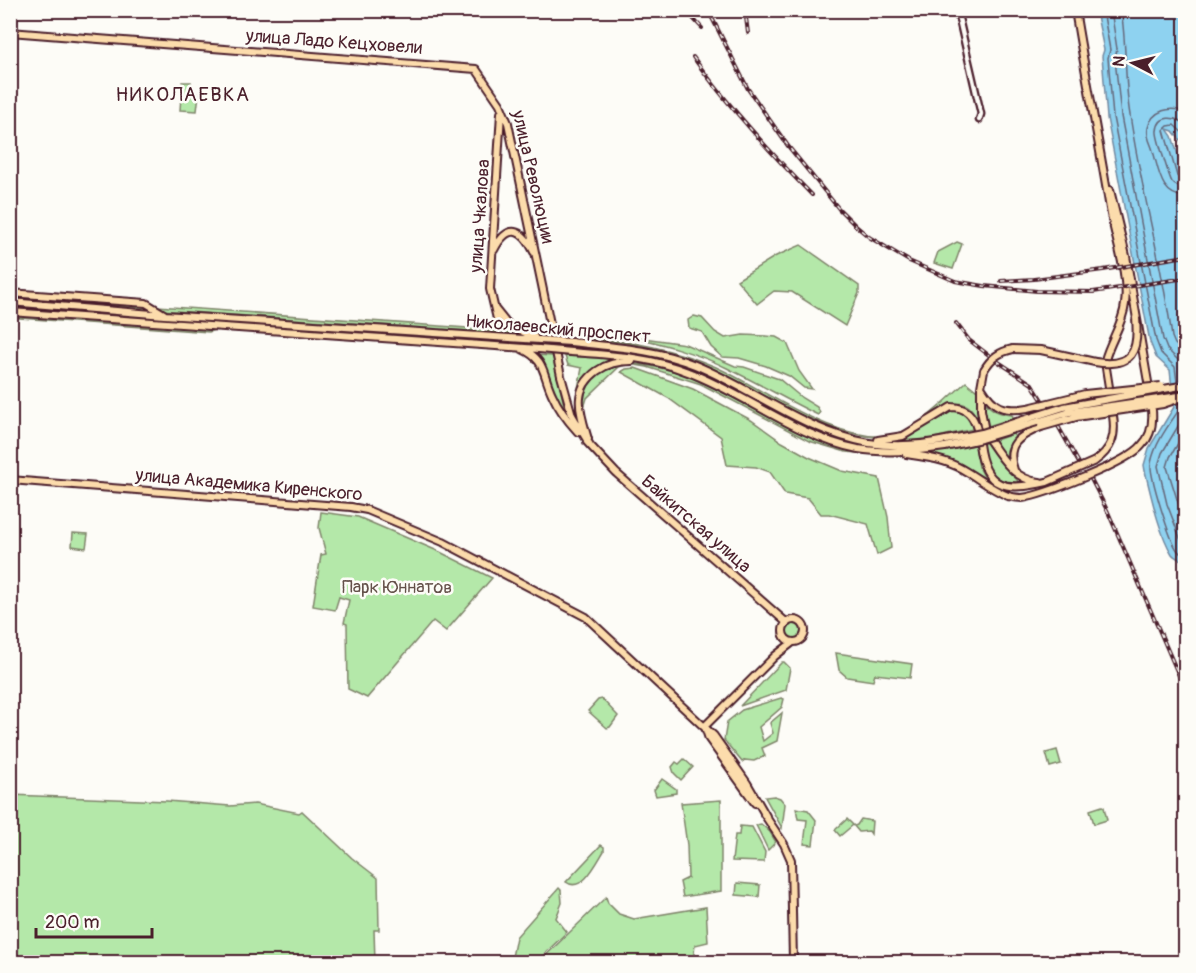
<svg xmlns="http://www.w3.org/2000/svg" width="1196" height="973" font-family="Pangolin,sans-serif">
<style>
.green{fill:#b4e8a9;stroke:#7f846a;stroke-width:1.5}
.water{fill:#8ed2f0;stroke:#738aa1;stroke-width:1.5}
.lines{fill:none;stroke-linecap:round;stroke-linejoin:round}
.shore{stroke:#65677a;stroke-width:1.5}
.minor-casing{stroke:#4a1f2b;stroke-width:9}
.major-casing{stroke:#4a1f2b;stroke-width:10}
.minor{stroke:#fdfcf7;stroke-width:4.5}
.major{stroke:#fcdcac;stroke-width:6}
.rail-casing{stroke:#4a1f2b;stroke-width:4}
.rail{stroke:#fdfcf7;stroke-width:1.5;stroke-dasharray:4.5;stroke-linecap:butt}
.major-bridge-casing{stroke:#4a1f2b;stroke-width:10;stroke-linecap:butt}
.major-bridge{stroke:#fcdcac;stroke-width:6}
.labels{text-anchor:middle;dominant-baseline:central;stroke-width:5;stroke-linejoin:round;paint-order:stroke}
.street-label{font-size:18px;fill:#4a1f2b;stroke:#fdfcf7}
.park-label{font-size:18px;fill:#64514a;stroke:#fdfcf7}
.neighbourhood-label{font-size:20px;letter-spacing:1.5px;fill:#4a1f2b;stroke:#fdfcf7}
</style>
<rect width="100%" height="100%" fill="#fdfcf7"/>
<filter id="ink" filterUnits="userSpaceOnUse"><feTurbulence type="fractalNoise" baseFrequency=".0167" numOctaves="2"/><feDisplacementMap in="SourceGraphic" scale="12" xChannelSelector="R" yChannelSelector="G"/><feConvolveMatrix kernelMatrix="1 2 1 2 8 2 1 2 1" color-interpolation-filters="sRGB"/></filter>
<g filter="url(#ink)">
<path class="green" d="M182 82H191V93L199 94 197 111 180 110Z
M957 242 962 244 953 269 934 263 938 252Z
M801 245 859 286V293L845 326 792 292 774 291 757 304 737 280 776 256Z
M58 300 143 306 154 312 38 302Z
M157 306 510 331 514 334 161 310Z
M10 315 217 329 209 332 19 318 11 317Z
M694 316 702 318 715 332 725 338 743 335 766 336 776 337 787 343 799 371 812 389 804 388 789 376 766 366 739 358 722 357 711 347 702 332 689 328 688 320Z
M630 336 685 344 735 366 744 367 779 379 802 398 817 407 820 412 818 415C787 400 758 383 727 368 697 353 663 344 630 336Z
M583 338C629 340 672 348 716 367 765 389 837 445 892 435 918 430 947 399 966 382L977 391 982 429H980C968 376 932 419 906 431 894 438 880 438 866 436 804 426 752 385 695 361 671 351 645 345 619 342 606 341 595 341 583 338Z
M536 355 553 356 566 414 554 396 543 363Z
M565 356 616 359 584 379 576 399 582 368 568 365Z
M619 362C647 364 675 370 701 381 754 404 800 439 857 453L846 452 809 441 701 384 647 367 629 364 619 367 587 398 584 408H582C583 384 597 370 619 362Z
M635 368 693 389 751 420 782 442 809 457 842 471 879 478 888 517 891 548 877 555 868 524 829 514H821L808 498 785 494 770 472 756 467 727 465 721 437 668 398 621 372 626 369Z
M983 400C991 410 999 414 1012 415L1014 418 988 426Z
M949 411C963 410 969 416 973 429L925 440 897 441 910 436Z
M1013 434 1015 437 1007 450 1006 458 993 441Z
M988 442 1005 467 1018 481 1016 483C989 481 986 467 982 444Z
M975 445 979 467 987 482 948 460 930 453Z
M321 512 358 517 440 552 492 578 446 631 433 621 367 698 348 689 347 624 344 623 349 600 339 597 335 610 313 606 321 555 326 554 319 528Z
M73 533 88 534 86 548 72 546Z
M785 631a9 9 0 1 1 18 0a9 9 0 1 1-18 0Z
M836 653 912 664 910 678 875 674 873 681 847 677 839 670Z
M782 662H784L790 668 786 690 740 706Z
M781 698 784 699 782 707 759 727 763 741 773 733 770 723 782 713 777 741 762 748 765 756 754 761 745 760 742 762 724 740 727 722 742 710Z
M602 699 618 716 610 727 607 728 588 711 598 700Z
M1057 750 1061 764 1050 767 1046 753Z
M684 759 693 767 681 780 674 773 672 767 676 762 679 764Z
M662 779 676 789V793L656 796 654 790Z
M10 795 167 801 230 806 255 804 299 813 302 811 352 858 378 878 379 930H374L375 962H11Z
M774 796 780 798 785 804 782 828 765 797Z
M721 800V891L683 897 680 882 688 878 687 845 681 803Z
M1102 806 1104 807 1107 820 1094 824 1090 810Z
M796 808 808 810 816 820 813 845 804 844 807 820 798 819Z
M847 819 853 825 840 836 835 830Z
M861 819 872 821 871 834 869 831 859 832 854 826 857 825Z
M761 824 770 832 776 842 768 850 756 825Z
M740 826 752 827 765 852 764 862 732 861 735 835H739Z
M601 845 604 847V851C597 862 582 894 566 882Z
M737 883 760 885 759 897 736 895Z
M559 888 561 890 562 903 556 918 567 932 536 962H511L516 937Z
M606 897 608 903 619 914 634 919 706 907 708 942 695 945 693 962H539Z"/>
<path class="water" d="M1096 11H1185V146L1173 131 1167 129 1172 136 1186 180V561H1184C1179 559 1175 558 1172 554 1159 533 1151 495 1145 471L1144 465 1149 448 1174 407 1170 370 1156 357 1150 342 1107 118 1102 56 1104 50Z"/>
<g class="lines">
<path class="shore" d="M1103 10 1110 50 1108 58 1113 117 1156 340 1161 353 1175 367 1177 382
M1111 10 1117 49 1115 59 1121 116 1163 339 1167 349 1182 364 1184 381
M1121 10C1127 46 1124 80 1130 115 1141 190 1162 262 1172 337L1175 344 1186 354
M1186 113C1171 105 1152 110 1148 128 1146 137 1151 143 1153 151 1159 170 1160 196 1186 197
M1186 125C1176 116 1158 114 1157 131 1156 136 1170 179 1172 182 1176 187 1180 187 1186 188
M1186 136 1174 125 1168 126 1164 130 1177 176 1181 180H1186
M1179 403V410C1168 426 1155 443 1151 463 1149 474 1170 542 1178 551 1180 554 1182 554 1186 556
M1186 413 1162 453 1158 466 1167 504 1182 543 1186 548
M1186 430 1170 457 1167 467 1186 528"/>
<defs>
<path id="minor" d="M957 10 981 114 979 120"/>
<path id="major" d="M1075 10C1086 77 1099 143 1110 209 1115 239 1129 275 1125 304 1123 324 1110 341 1105 360
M10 32 476 69 500 104 508 123 561 376 572 415 590 445
M1110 190 1126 256 1148 382
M494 250C508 223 522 228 534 252
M10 293 146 303 164 314
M10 302 164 315 540 340
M495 309 507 324 534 337
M10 312 539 349
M492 326 496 323 497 319 490 289 501 113
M571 342C613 347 656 349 695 365 754 389 806 432 869 443 894 447 922 445 946 440
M522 349C546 360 542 373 552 394 558 408 568 421 578 432
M1013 349 1041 350 1095 362
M571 352C611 355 651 357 688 372 746 394 797 437 858 449 887 454 917 451 945 447
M1106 368 1109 387
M984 370 981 387C994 408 1003 412 1028 408
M981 387V410L984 426
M588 439C580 412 571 390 597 371 608 363 619 361 632 361
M878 440 903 436 951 407C966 407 973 415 977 429
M990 441C1002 459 1016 481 1040 482
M587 442 616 473 787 623
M979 444C985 490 1006 491 1047 482
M906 454C926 457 944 459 962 469 978 478 991 489 1008 496
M1095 461C1112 449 1116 436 1113 416
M1014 470C1005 444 1019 436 1041 427
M10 480 351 507 367 510 443 542 586 617 714 736 747 783 766 816
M783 631a11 11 0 1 1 22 0a11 11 0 1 1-22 0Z
M705 726 775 656 793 642
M706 730 709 739 755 803
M764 814 784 844 791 860 793 962"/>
</defs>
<use href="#minor" class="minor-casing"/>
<use href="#major" class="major-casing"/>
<use href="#minor" class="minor"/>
<use href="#major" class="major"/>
<defs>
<path id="rail" d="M685 10 702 28
M708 10 748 89 788 146 839 209 856 226 869 237 909 261 955 281 984 286 1037 291 1093 292 1186 278
M745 10 748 33
M693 57C728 106 770 152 812 195
M1001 281 1034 279 1103 270 1186 256
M956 323 969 340 990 356
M997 361 1032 384 1042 400
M1058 426 1080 465
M1090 477 1108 512 1186 692"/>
</defs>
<use href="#rail" class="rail-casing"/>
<use href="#rail" class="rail"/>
<defs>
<path id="major-bridge" d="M540 340 571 342
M539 349 571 352
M1095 362C1133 368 1139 351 1136 318
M984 370C991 358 999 352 1013 349
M1028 408 1085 394 1161 386
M1041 427 1076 417 1163 404 1184 397
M946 440 982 433 1064 407 1186 385
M945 447 981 439 1070 412 1186 395
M1047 482 1095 461
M1008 496C1013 497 1017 498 1022 498 1044 495 1129 462 1142 445 1151 436 1153 422 1152 410"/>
</defs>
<use href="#major-bridge" class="major-bridge-casing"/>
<use href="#major-bridge" class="major-bridge"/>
</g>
</g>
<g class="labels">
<g class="street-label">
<text transform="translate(334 42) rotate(4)">улица Ладо Кецховели</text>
<text transform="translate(533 177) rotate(77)">улица Революции</text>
<text transform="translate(480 216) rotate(-86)">улица Чкалова</text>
<text transform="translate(558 329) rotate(5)">Николаевский проспект</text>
<text transform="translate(249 485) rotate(5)">улица Академика Киренского</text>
<text transform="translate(696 524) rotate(41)">Байкитская улица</text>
</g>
<g class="park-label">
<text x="397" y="587">Парк Юннатов</text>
</g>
<g class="neighbourhood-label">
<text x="183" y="94">НИКОЛАЕВКА</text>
</g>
</g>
<rect width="1196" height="973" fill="none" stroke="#fdfcf7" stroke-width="36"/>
<rect x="18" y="18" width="1160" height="937" fill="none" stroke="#4a1f2b" stroke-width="2" filter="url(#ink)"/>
<g transform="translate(1133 63) rotate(277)" stroke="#fdfcf7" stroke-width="4.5" paint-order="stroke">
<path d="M0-4.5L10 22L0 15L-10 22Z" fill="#4a1f2b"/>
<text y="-9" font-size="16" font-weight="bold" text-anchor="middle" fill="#4a1f2b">N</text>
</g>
<path d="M36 928v9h116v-9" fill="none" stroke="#4a1f2b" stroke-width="3"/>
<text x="45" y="928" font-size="18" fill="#4a1f2b" stroke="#fdfcf7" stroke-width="4.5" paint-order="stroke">200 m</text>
</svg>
